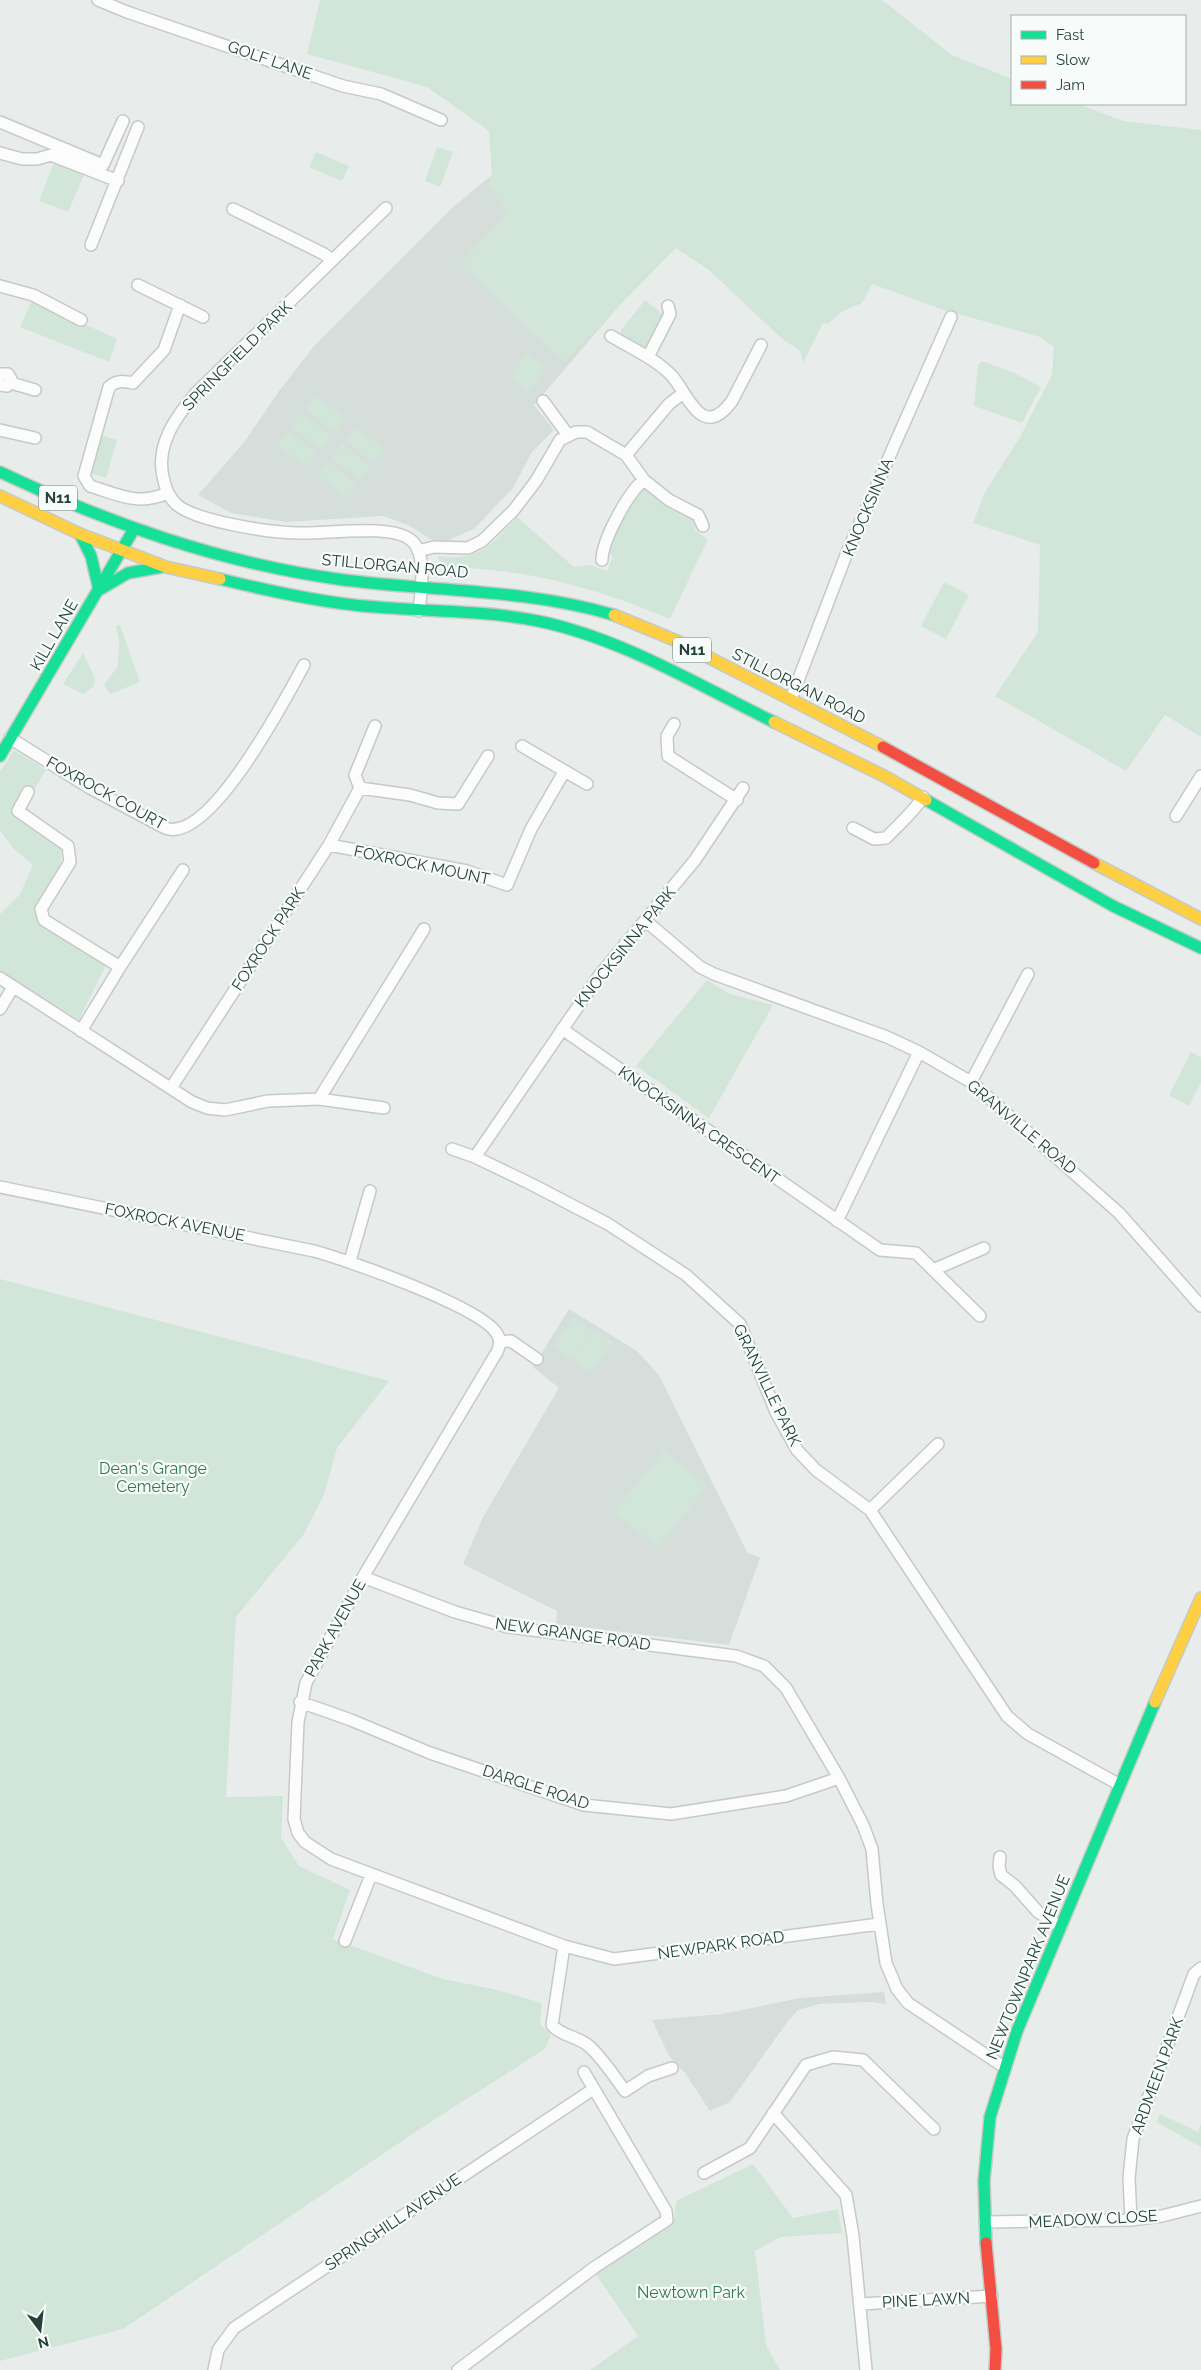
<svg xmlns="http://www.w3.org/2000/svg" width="1201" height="2370" font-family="Raleway,sans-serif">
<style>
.built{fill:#d6dedb}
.green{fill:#d1e6d8}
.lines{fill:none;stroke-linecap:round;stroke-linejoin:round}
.street-casing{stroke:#c5cac8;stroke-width:14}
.fast-casing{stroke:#c3cbc8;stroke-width:14}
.slow-casing{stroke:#c3cbc8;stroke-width:14}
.jam-casing{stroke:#c3cbc8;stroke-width:14}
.street{stroke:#fcfcfc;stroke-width:11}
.fast{stroke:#16e098;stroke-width:11}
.slow{stroke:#ffcf43;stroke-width:11}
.jam{stroke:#f24e42;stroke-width:11}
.labels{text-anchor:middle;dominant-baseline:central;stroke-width:4.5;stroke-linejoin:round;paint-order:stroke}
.shield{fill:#f7fbf9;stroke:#637a73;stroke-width:1}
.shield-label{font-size:15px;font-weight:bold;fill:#24423a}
.street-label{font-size:16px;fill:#24423a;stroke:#f7fbf9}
.park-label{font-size:16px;fill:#2d7a4b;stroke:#f7fbf9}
</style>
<rect width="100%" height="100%" fill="#e8edeb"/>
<path class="built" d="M492 175 624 300 534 405 554 430 532 452 513 488 474 529 439 544 408 525 383 516 286 522 231 513 198 495 245 441 279 391 314 346 451 209Z
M569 1309 637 1351 659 1375 747 1552 760 1558 729 1645 556 1624 557 1611 463 1564 483 1517 559 1388 533 1367Z
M884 1992 886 2004 871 2002 819 2004 798 2010 788 2021 730 2102 710 2111 685 2073 669 2056 652 2020 722 2014 800 1998Z"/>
<path class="green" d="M320 0H882L952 55 1012 79V104H1078L1123 121 1201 130V737L1165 715 1126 771 995 696 1038 632 1040 545 973 523 985 492 1020 437 1052 375 1054 347 1040 337 944 310 872 284 862 303 841 312 828 324 823 323 803 363 800 351 781 338 709 270 676 248 564 362 460 264 509 212 488 185 492 175 489 131 427 87 307 54Z
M437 147 453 152 440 187 425 181Z
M316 152 349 166 342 181 309 167Z
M54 162 84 175 68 212 39 201Z
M32 300 117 339 109 362 20 327Z
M645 300 664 315 648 349 640 350 621 337V330Z
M527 353 546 367 529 391 510 378Z
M982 361 1014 373 1041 387 1022 423 974 406 978 365Z
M316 396 345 418 334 432 306 409Z
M302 413 330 435 320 449 291 427Z
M356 428 385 450 374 463 346 441Z
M289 431 317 453 306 467 278 445Z
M100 435 117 440 106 478 90 473 93 466 91 465Z
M342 444 370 466 360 480 331 458Z
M329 462 357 485 347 498 318 476Z
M643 488 698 520 694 530 708 539 670 619C594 587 524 568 440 567L438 556C478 562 492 545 517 517L574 567 590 565 607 571 613 556 606 552 626 507Z
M944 582 969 595 946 639 921 626Z
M120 625 140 682 110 694 104 685 118 666 119 642 116 626Z
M83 653 95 678 94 686 83 694 63 684Z
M14 750 46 770 17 818 61 848C65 870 48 887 37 905L40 924 106 965 79 1020 0 971V914L20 894 33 865 13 848 0 830V772Z
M707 980 730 994 773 1005 709 1118 636 1066Z
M1191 1052 1201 1057V1083L1189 1106 1169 1095Z
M0 1279 389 1381 337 1448 324 1495 304 1534 236 1617 226 1797 283 1796 281 1838 299 1866 350 1890 333 1939 443 1979 493 1989 542 2003 540 2024 551 2035 545 2049 426 2125 123 2329 0 2361Z
M574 1317 593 1330 573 1360 554 1347Z
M594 1330 612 1342 592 1372 574 1360Z
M664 1451 707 1486 657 1547 614 1512Z
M1160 2114 1198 2132 1201 2124V2147L1156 2122Z
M753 2164 793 2218 838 2209 842 2233 781 2237 755 2251 766 2345 780 2370H590L638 2336 595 2273 674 2222 676 2201Z"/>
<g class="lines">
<defs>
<path id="street" d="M98 0 127 12 343 86 381 94 441 120
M0 122 103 165 123 121
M0 153 22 159H37L51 155 118 181
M386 208 196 393C175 418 154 447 164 481 166 490 170 498 176 504 196 522 273 533 301 533 327 534 393 523 412 541 427 554 421 594 419 611
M233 209 324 254 332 260
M91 245 138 127
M138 285 203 317
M0 286 33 295 81 320
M611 336C631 348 656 359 672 376 688 394 702 442 732 401L761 345
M648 357 670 314 668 306
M0 374H8L11 379 7 386 0 385
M11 383 35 390
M543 401 568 435
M0 430 35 438
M626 455 669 404 682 394
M168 493C138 506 119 495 90 486L84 476 109 387C116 380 123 381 133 383L164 350 180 305
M418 551 434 547 468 548 482 541 513 511 536 481 560 440 576 432H587L626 455 644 480 669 500 698 515 703 526
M602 560C602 541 628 492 644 480
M791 699 848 550 951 317
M674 724 667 736 668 756 737 800
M10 738 90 788 165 828C168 829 173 830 176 829 219 824 284 702 304 665
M522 746 587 784
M360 788 410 795 438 803 458 804 488 756
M28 792 18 811 68 846 70 862 41 909 44 920 120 967
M1176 816 1201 776
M853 828 874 839 886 838C899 824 913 813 923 797
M329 845 467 871 507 885 531 829 564 772
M646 921 700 967 714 974 887 1037 919 1052 971 1082 1119 1213 1201 1306
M0 978 192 1102 207 1108 225 1110 268 1101 319 1099 384 1108
M0 1009 13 987
M562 1029 880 1250 916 1253 980 1316
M81 1031 120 967 183 870
M971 1082 1028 974
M171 1088 329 845 360 788 355 775 375 726
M319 1099 424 929
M452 1149 475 1157 533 1185 608 1224 686 1275 740 1324 776 1412 797 1450 816 1470 870 1510 1007 1716 1028 1734 1120 1785
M475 1157 599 976 695 860 743 788
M0 1187 314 1251C347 1260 482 1307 497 1334 501 1340 500 1346 497 1352L363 1577 306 1683 298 1722 294 1819 298 1833 305 1842 331 1859 564 1946 614 1959 879 1924
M837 1221 919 1052
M350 1261 370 1191
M933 1270 984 1248
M500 1342 511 1341 537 1359
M870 1510 938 1444
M363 1577 455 1612 508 1627 736 1656 764 1666 786 1688 839 1778 863 1825 872 1849 877 1904 886 1963 897 1989 908 2003 1004 2067
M300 1702 351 1720 430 1753 584 1805 671 1814 786 1796 839 1778
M1000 1857 999 1866 1001 1875 1015 1886 1038 1912 1061 1927
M345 1941 371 1875
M564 1946 552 2025C562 2037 579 2036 590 2047 603 2059 614 2076 625 2091L648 2076 672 2068
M773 2113 846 2195 853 2236 866 2370
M704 2173 750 2148 806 2065 833 2057 863 2060 934 2129
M1131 2220 1129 2178 1133 2139 1194 1974 1201 1968
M985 2222 1131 2220 1162 2216 1201 2206
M861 2304 992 2296
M214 2370 218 2350 234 2328 592 2090
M458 2370 595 2267 667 2220 666 2211 584 2072"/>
<path id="fast" d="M0 472C108 523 218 562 337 579 430 592 523 588 614 615
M80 534 91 556 99 590 128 573 162 567
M220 579C265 590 309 600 354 605 415 612 478 609 538 621 621 638 698 685 774 722
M0 756 134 529
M926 800 1113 906 1201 948
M986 2243 984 2181 990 2117 1017 2031 1155 1702"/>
<path id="slow" d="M0 496 80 534 166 567 220 579
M614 615 677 641 883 747
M774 722 886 777 926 800
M1094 863 1201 919
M1155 1702 1201 1598"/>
<path id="jam" d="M883 747 1094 863
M986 2243 996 2349 995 2370"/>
</defs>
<use href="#street" class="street-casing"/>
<use href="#fast" class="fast-casing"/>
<use href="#slow" class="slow-casing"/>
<use href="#jam" class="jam-casing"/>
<use href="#street" class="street"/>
<use href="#fast" class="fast"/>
<use href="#slow" class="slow"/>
<use href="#jam" class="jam"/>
</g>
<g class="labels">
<g class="shield">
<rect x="39" y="485.5" width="38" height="25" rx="4"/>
<rect x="673" y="637.5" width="38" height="25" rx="4"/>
</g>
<g class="shield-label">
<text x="58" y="498">N11</text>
<text x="692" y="650">N11</text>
</g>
<g class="street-label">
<text transform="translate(270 60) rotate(19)">GOLF LANE</text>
<text transform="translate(237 356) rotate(-45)">SPRINGFIELD PARK</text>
<text transform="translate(868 507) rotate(-67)">KNOCKSINNA</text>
<text transform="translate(395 566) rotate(5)">STILLORGAN ROAD</text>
<text transform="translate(54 635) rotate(-60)">KILL LANE</text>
<text transform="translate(799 686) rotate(27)">STILLORGAN ROAD</text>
<text transform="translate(106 793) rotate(29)">FOXROCK COURT</text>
<text transform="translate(422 865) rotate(12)">FOXROCK MOUNT</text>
<text transform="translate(268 939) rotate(-57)">FOXROCK PARK</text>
<text transform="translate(625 947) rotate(-51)">KNOCKSINNA PARK</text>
<text transform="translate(699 1125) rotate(35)">KNOCKSINNA CRESCENT</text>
<text transform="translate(1022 1127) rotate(40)">GRANVILLE ROAD</text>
<text transform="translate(175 1222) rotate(11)">FOXROCK AVENUE</text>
<text transform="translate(767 1385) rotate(64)">GRANVILLE PARK</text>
<text transform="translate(335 1628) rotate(-61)">PARK AVENUE</text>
<text transform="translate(573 1634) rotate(8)">NEW GRANGE ROAD</text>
<text transform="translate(536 1787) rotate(18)">DARGLE ROAD</text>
<text transform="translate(721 1945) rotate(-8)">NEWPARK ROAD</text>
<text transform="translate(1028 1967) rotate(-68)">NEWTOWNPARK AVENUE</text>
<text transform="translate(1157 2076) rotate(-70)">ARDMEEN PARK</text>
<text transform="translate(1093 2219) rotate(-3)">MEADOW CLOSE</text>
<text transform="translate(393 2222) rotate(-34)">SPRINGHILL AVENUE</text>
<text transform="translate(926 2300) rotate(-3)">PINE LAWN</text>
</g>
<g class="park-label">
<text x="153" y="1468">Dean's Grange<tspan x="153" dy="18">Cemetery</tspan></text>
<text x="691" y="2292">Newtown Park</text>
</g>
</g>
<rect x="1011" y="15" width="175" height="90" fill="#f7fbf9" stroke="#a3b1ad"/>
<rect x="1021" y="31" width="25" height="8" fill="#16e098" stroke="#a3b1ad"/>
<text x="1056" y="40" font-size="15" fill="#24423a">Fast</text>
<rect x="1021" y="56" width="25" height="8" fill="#ffcf43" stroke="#a3b1ad"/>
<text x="1056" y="65" font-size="15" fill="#24423a">Slow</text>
<rect x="1021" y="81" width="25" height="8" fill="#f24e42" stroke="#a3b1ad"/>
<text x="1056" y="90" font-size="15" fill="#24423a">Jam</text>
<g transform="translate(40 2330) rotate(165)" stroke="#f7fbf9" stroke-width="4" paint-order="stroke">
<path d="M0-4L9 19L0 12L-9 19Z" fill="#24423a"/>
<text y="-8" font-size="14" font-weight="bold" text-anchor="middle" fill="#24423a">N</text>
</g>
</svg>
